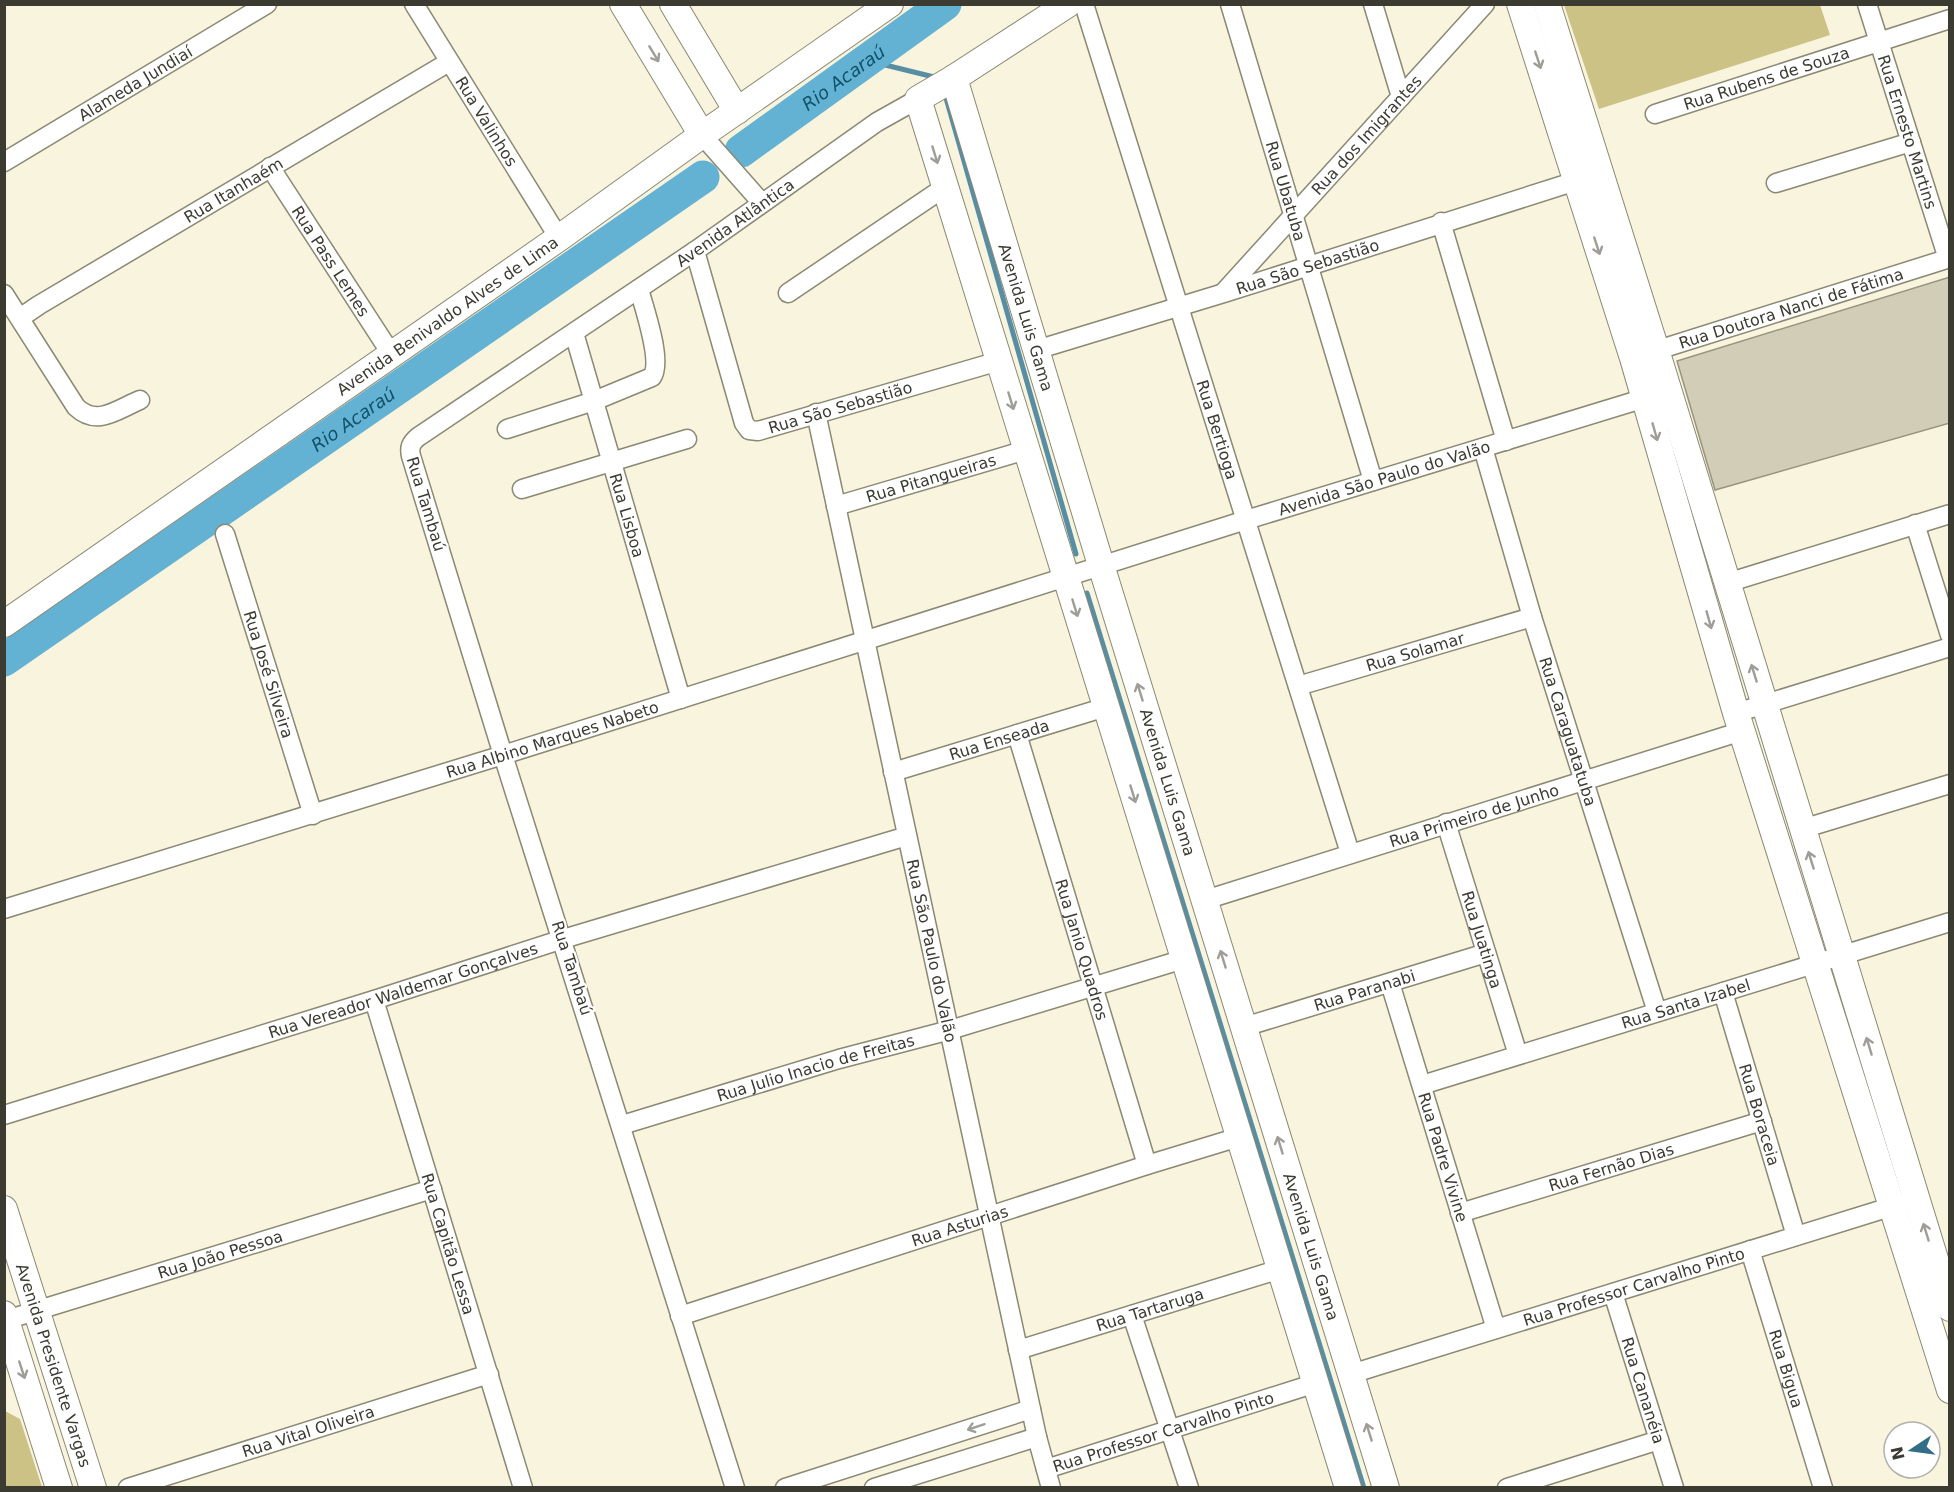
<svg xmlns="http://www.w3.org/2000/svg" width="1954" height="1492" font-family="'DejaVu Sans',sans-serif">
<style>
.green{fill:#cdc285}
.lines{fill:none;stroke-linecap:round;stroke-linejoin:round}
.stream{stroke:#578ea3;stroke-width:5}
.river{stroke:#63b2d4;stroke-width:33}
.building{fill:#d1cdb7;stroke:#98947f;stroke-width:1.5}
.street-casing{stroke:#8b8873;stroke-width:21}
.secondary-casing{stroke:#8b8873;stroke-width:28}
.street{stroke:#fff;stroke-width:18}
.secondary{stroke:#fff;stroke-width:26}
.oneway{stroke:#9e9d98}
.labels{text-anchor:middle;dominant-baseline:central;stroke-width:4.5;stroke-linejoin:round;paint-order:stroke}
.street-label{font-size:16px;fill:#3c3b32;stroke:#fff}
.water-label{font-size:18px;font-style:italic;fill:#11526a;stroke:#fff}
</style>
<rect width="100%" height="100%" fill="#f8f4dd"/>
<path class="green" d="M1564 5H1820L1830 35 1599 109Z
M5 1411 20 1419 42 1487H5Z"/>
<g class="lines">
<path class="stream" d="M865 60 938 78
M944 91 1076 554
M1087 593 1364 1488"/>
<g class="river">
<path id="s1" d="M741 151 945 4"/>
<path id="s2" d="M4 660 703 177"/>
</g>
</g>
<path class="building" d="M1950 277V423L1715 490 1677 361Z"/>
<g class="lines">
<defs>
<g id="street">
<path id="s3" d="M414 4 559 238"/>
<path id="s4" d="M1084 4 1350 853"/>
<path id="s5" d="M1230 4 1373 481"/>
<path d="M1373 4 1401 97"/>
<path id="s6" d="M1867 4 1948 259"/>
<path id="s7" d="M1655 114 1950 19"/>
<path d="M702 135 762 203"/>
<path id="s8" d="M4 162 267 4"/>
<path id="s9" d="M270 167 392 355"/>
<path d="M1776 183 1911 142"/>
<path d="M1441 222 1506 441"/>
<path id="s10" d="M695 251 744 423 749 430 758 431 999 361"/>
<path id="s11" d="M1224 292 1485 4"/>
<path d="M788 293 945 187"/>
<path d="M4 294 76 407C97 427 116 410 140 400"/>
<path id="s12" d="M20 318 39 305 449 62"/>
<path id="s13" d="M574 333 681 699"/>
<path id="s14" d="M1036 350 1224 293 1576 181"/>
<path id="s15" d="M1645 354 1950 258"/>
<path id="s16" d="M816 413 1037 1437 1051 1488"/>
<path d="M507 429 594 401 652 377C663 361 644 308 639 289"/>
<path id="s17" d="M1483 448 1532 617 1657 1012"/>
<path d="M522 489 687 439"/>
<path id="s18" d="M836 506 1026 450"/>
<path d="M1915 524 1950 635"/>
<path id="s19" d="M225 534 313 815"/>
<path d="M1727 583 1950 514"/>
<path id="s20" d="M1298 686 1532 617"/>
<path d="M1736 713 1950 647"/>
<path id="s21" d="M1017 734 1147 1165"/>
<path id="s22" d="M893 772 1106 707"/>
<path id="s23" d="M1446 823 1518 1055"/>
<path d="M1802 829 1950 784"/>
<path id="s24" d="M1205 900 1742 731"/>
<path id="s25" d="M4 909 503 755 1246 520 1655 395"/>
<path id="s26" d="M1390 983 1496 1329"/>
<path id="s27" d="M1723 992 1796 1236"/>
<path id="s28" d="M374 1000 523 1488"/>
<path id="s29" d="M1244 1027 1486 953"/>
<path id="s30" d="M1422 1085 1950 922"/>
<path id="s31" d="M4 1115 374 1000 563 939 907 836"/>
<path id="s32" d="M622 1125 839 1059 950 1030 1184 959"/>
<path id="s33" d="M1460 1213 1762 1121"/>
<path id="s34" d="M1750 1250 1823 1488"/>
<path id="s35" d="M1613 1293 1674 1488"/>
<path d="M1132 1315 1189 1488"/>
<path id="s36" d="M680 1316 1147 1165 1239 1137"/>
<path id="s37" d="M6 1320 432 1189"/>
<path id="s38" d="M1018 1350 1280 1269"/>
<path id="s39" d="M1351 1374 1903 1203"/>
<path id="s40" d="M1046 1469 1316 1383"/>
<path id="s41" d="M128 1488 489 1374"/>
<path id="s42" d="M735 1488 503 755 411 456C409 447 411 443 418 437L695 251 877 122 918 99"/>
<path d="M785 1488 1031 1409"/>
<path d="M874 1488 1037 1437"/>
<path d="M1507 1488 1659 1440"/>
</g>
<g id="secondary">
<path d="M623 4 702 135"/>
<path d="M673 4 737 111"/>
<path d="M1068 4 954 78 918 99 1348 1488"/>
<path d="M1520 4 1633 358 1736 713 1950 1390"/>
<path d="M1547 4 1656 350 1950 1308"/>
<path id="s43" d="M954 78 1101 565 1386 1488"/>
<path id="s44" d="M4 624 559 238 702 135 890 4"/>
<path id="s45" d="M4 1209 93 1488"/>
<path d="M4 1314 59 1488"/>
</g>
</defs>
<use href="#street" class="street-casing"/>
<use href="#secondary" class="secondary-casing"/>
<use href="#street" class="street"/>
<use href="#secondary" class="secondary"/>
</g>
<defs><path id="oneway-shaft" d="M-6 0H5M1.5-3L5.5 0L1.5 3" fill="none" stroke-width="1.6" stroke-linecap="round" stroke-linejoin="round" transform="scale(1.5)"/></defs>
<g class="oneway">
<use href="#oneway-shaft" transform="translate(654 54) rotate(59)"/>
<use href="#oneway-shaft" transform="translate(1538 60) rotate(72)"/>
<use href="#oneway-shaft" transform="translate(935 155) rotate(73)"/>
<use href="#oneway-shaft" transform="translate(1597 246) rotate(72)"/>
<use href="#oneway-shaft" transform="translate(1011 401) rotate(73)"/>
<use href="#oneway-shaft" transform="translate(1655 432) rotate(74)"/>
<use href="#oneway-shaft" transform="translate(1075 608) rotate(73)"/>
<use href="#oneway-shaft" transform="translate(1709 620) rotate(74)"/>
<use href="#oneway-shaft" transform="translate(1754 673) rotate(-107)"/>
<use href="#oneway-shaft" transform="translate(1140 692) rotate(-107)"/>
<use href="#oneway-shaft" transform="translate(1133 794) rotate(73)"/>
<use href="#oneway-shaft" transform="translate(1811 860) rotate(-107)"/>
<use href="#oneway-shaft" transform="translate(1223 959) rotate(-107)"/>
<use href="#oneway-shaft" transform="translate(1869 1046) rotate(-107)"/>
<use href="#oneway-shaft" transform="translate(1280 1145) rotate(-107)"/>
<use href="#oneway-shaft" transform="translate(1926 1232) rotate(-107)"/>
<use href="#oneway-shaft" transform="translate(22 1370) rotate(72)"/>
<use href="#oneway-shaft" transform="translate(976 1427) rotate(162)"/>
<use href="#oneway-shaft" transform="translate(1369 1432) rotate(-107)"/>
</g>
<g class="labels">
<g class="street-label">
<text stroke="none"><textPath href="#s7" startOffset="117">Rua Rubens de Souza</textPath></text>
<text stroke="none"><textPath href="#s8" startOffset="153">Alameda Jundiaí</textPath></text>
<text stroke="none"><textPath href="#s3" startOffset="138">Rua Valinhos</textPath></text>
<text stroke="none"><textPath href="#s6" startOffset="134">Rua Ernesto Martins</textPath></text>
<text stroke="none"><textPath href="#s11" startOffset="212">Rua dos Imigrantes</textPath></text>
<text stroke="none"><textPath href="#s12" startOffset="249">Rua Itanhaém</textPath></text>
<text stroke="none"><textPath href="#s5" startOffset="195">Rua Ubatuba</textPath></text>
<text stroke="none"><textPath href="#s42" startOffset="1486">Avenida Atlântica</textPath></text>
<text stroke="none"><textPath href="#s9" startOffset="112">Rua Pass Lemes</textPath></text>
<text stroke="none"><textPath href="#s14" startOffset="284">Rua São Sebastião</textPath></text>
<text stroke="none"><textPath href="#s15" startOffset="153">Rua Doutora Nanci de Fátima</textPath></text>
<text stroke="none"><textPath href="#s44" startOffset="540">Avenida Benivaldo Alves de Lima</textPath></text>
<text stroke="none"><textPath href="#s43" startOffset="250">Avenida Luis Gama</textPath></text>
<text stroke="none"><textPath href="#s10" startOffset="282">Rua São Sebastião</textPath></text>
<text stroke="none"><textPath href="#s4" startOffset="446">Rua Bertioga</textPath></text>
<text stroke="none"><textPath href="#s18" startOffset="99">Rua Pitangueiras</textPath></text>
<text stroke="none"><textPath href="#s25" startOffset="1446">Avenida São Paulo do Valão</textPath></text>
<text transform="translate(426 504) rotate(73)">Rua Tambaú</text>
<text stroke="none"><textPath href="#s13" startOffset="190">Rua Lisboa</textPath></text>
<text stroke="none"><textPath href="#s20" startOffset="122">Rua Solamar</textPath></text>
<text stroke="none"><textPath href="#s19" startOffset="147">Rua José Silveira</textPath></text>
<text stroke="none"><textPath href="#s17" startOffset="296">Rua Caraguatatuba</textPath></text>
<text stroke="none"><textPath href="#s25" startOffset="574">Rua Albino Marques Nabeto</textPath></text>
<text stroke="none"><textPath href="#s22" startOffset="111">Rua Enseada</textPath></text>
<text stroke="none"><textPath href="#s43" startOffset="736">Avenida Luis Gama</textPath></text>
<text stroke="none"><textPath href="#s24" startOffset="282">Rua Primeiro de Junho</textPath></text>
<text stroke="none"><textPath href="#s23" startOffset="122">Rua Juatinga</textPath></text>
<text stroke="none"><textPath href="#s21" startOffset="225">Rua Janio Quadros</textPath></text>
<text stroke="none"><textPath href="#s16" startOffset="550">Rua São Paulo do Valão</textPath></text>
<text transform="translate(572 968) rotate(72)">Rua Tambaú</text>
<text stroke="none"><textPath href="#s31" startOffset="418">Rua Vereador Waldemar Gonçalves</textPath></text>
<text stroke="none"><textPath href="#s29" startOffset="126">Rua Paranabi</textPath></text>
<text stroke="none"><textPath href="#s30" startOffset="276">Rua Santa Izabel</textPath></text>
<text stroke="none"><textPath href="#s32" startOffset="202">Rua Julio Inacio de Freitas</textPath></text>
<text stroke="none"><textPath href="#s27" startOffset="128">Rua Boraceia</textPath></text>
<text stroke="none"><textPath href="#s26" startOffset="182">Rua Padre Vivine</textPath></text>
<text stroke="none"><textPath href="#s33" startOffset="158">Rua Fernão Dias</textPath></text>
<text stroke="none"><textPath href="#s36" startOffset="294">Rua Asturias</textPath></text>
<text stroke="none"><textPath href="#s28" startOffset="255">Rua Capitão Lessa</textPath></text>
<text stroke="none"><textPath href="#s43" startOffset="1222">Avenida Luis Gama</textPath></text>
<text stroke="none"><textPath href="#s37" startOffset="224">Rua João Pessoa</textPath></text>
<text stroke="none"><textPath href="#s39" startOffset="296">Rua Professor Carvalho Pinto</textPath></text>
<text stroke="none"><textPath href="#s38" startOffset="138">Rua Tartaruga</textPath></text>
<text stroke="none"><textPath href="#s45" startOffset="164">Avenida Presidente Vargas</textPath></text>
<text stroke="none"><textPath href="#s34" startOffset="124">Rua Bigua</textPath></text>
<text stroke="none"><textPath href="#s35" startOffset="102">Rua Cananéia</textPath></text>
<text stroke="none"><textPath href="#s41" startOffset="189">Rua Vital Oliveira</textPath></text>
<text stroke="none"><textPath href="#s40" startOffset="123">Rua Professor Carvalho Pinto</textPath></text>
</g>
<g class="water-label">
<text stroke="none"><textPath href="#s1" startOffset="126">Rio Acaraú</textPath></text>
<text stroke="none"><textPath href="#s2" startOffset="424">Rio Acaraú</textPath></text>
</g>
</g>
<rect width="1954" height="1492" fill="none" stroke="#3c3b32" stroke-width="12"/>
<g transform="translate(1912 1450) rotate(257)"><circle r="28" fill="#ffffff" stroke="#b1b1ad" stroke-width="1.5"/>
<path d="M0-4.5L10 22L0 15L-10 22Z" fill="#336e86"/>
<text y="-9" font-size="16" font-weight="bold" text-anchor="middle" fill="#3c3b32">N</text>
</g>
</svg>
